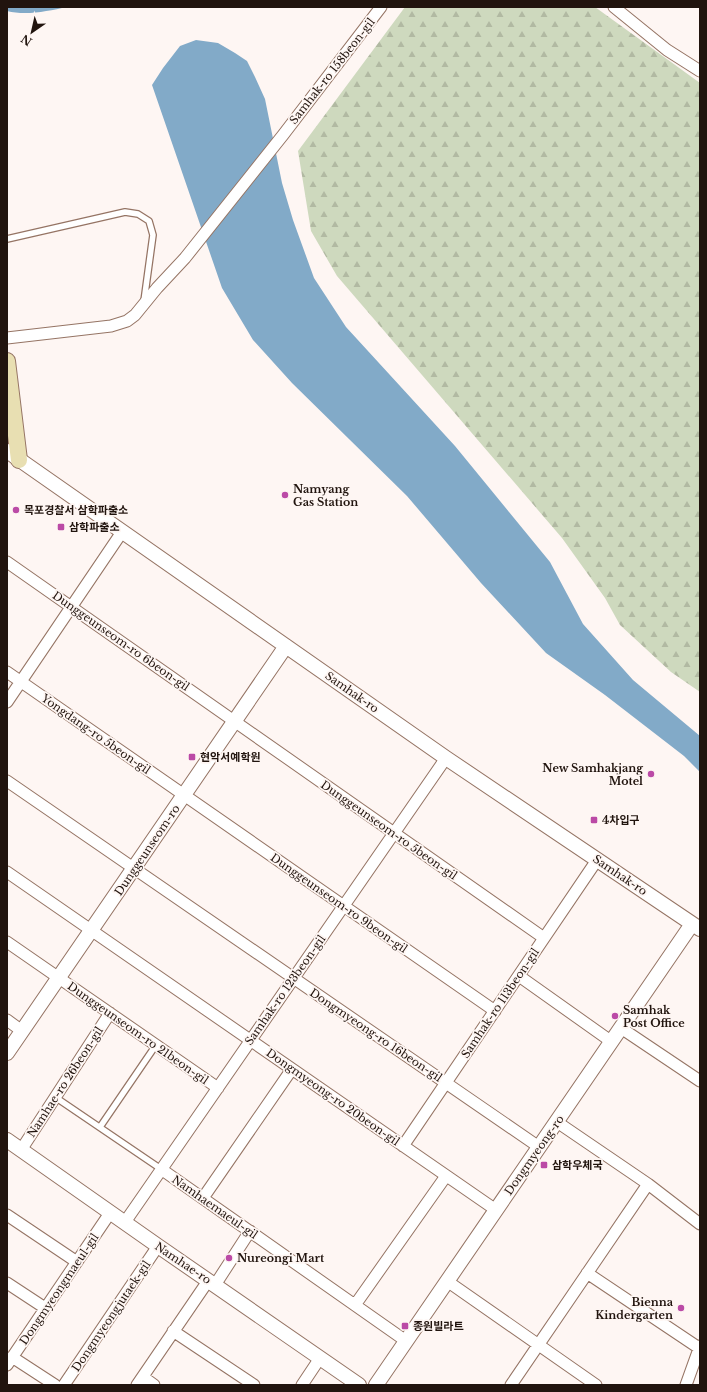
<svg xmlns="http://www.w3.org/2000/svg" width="707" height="1392" font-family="'Libre Baskerville','Noto Sans KR',serif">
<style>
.forest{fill:url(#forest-firs)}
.water{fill:#82aac8}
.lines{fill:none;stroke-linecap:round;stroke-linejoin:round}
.service-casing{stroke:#957464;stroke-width:8}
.minor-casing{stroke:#957464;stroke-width:13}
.tertiary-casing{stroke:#957464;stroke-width:16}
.secondary-casing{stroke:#957464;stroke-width:18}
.service{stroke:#fff;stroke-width:5.5}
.minor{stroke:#fff;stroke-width:11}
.tertiary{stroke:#fff;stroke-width:14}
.secondary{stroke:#e8dfb2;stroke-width:16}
.poi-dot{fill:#bb4aa6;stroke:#fef6f3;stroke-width:1.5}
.labels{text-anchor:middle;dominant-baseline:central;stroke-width:3.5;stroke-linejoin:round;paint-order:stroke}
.street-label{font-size:11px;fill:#21140e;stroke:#fef6f3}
.poi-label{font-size:11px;font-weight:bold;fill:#21140e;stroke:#fef6f3;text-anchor:start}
</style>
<defs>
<pattern id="forest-firs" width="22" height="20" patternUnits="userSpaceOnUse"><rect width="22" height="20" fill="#ced9be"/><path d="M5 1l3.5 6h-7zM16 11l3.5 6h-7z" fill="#b1b9a2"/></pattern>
</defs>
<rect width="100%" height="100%" fill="#fef6f3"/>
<path class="forest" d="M405 7H595L700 83V692L671 672 620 625 605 598 562 538 337 276 311 231 298 151Z"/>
<path class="water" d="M7 7H67C48 11 26 16 7 11Z
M196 40 218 43 235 53 247 61 255 77 265 99 282 183 293 220 314 278 346 327 455 446 550 562 583 624 633 680 700 736V772L684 756 605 695 546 653 481 583 407 496 292 383 253 340 222 288 152 85 163 68 180 46Z"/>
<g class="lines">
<defs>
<path id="service" d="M7 239 125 212 138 214 149 221 153 235 144 301
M55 1097 161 1169
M100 1127 156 1045"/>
<path id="minor" d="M614 7 667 50 700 71
M7 338 111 326 127 321 135 315 157 288 185 258 283 135 381 7
M7 562 544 938
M7 672 495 1011
M7 702 122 532
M7 781 539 1147
M7 872 496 1210
M7 942 218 1088
M519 976 612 1042
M7 1020 22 1031
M621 1028 700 1081
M557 1122 648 1184 700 1224
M403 1146 597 860
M21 1150 110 1013
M161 1169 406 1341
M203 1198 292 1069
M7 1215 77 1262
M125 1222 446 758
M587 1273 699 1348
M447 1281 596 1385
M7 1283 45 1308
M215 1285 250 1231
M355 1305 446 1176
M173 1331 254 1385
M12 1357 55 1385
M7 1365 110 1213
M143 1377 154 1385
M64 1385 158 1246
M137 1385 208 1281
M302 1385 320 1358
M511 1385 648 1184
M686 1385 700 1346"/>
<path id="tertiary" d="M7 451 446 758 700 929
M7 1053 286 646
M7 1140 158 1246 359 1385
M376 1385 692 924"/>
<path id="secondary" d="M7 361 19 460"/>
</defs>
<use href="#service" class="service-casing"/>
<use href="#minor" class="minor-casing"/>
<use href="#tertiary" class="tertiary-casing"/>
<use href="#secondary" class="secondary-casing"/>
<use href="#service" class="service"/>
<use href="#minor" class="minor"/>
<use href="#tertiary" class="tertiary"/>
<use href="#secondary" class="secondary"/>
</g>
<g class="poi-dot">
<circle cx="285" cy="495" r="4"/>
<circle cx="16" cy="510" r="4"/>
<rect x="57" y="523" width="8" height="8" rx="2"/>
<rect x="188" y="753" width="8" height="8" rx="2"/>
<circle cx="651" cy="774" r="4"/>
<rect x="590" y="816" width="8" height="8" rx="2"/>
<circle cx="615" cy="1016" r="4"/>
<rect x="540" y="1161" width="8" height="8" rx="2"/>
<circle cx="229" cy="1258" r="4"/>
<circle cx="681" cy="1308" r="4"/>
<rect x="401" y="1322" width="8" height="8" rx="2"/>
</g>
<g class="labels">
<g class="street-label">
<text transform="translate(332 71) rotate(-52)">Samhak-ro 158beon-gil</text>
<text transform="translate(121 641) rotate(35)">Dunggeunseom-ro 6beon-gil</text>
<text transform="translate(352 692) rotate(35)">Samhak-ro</text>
<text transform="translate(96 734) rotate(35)">Yongdang-ro 5beon-gil</text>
<text transform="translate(389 830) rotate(35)">Dunggeunseom-ro 5beon-gil</text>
<text transform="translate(147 850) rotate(-56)">Dunggeunseom-ro</text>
<text transform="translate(620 875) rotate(34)">Samhak-ro</text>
<text transform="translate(339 903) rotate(35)">Dunggeunseom-ro 9beon-gil</text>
<text transform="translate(285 990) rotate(-55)">Samhak-ro 123beon-gil</text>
<text transform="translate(500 1003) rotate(-56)">Samhak-ro 113beon-gil</text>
<text transform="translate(138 1033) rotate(35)">Dunggeunseom-ro 21beon-gil</text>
<text transform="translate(376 1035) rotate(34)">Dongmyeong-ro 16beon-gil</text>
<text transform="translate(65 1082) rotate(-57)">Namhae-ro 26beon-gil</text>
<text transform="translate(333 1097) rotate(35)">Dongmyeong-ro 20beon-gil</text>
<text transform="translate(534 1155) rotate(-55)">Dongmyeong-ro</text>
<text transform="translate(215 1207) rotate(35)">Namhaemaeul-gil</text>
<text transform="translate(183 1263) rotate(34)">Namhae-ro</text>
<text transform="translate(59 1289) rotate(-56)">Dongmyeongmaeul-gil</text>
<text transform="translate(111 1316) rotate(-56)">Dongmyeongjutaek-gil</text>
</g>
<g class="poi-label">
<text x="293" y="489">Namyang<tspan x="293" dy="13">Gas Station</tspan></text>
<text x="24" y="510">목포경찰서 삼학파출소</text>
<text x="69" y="527">삼학파출소</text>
<text x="200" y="757">현악서예학원</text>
<text x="643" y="768" text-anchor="end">New Samhakjang<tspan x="643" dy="13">Motel</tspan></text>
<text x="602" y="820">4차입구</text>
<text x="623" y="1010">Samhak<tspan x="623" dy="13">Post Office</tspan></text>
<text x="552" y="1165">삼학우체국</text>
<text x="237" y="1258">Nureongi Mart</text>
<text x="673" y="1302" text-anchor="end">Bienna<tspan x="673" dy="13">Kindergarten</tspan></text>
<text x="413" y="1326">종원빌라트</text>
</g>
</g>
<rect width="707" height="1392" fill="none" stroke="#21140e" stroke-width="16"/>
<g transform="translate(32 32) rotate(214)" stroke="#fef6f3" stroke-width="3" paint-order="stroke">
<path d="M0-3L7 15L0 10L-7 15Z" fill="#21140e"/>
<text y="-6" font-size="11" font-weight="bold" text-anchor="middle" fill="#21140e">N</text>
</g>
</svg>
